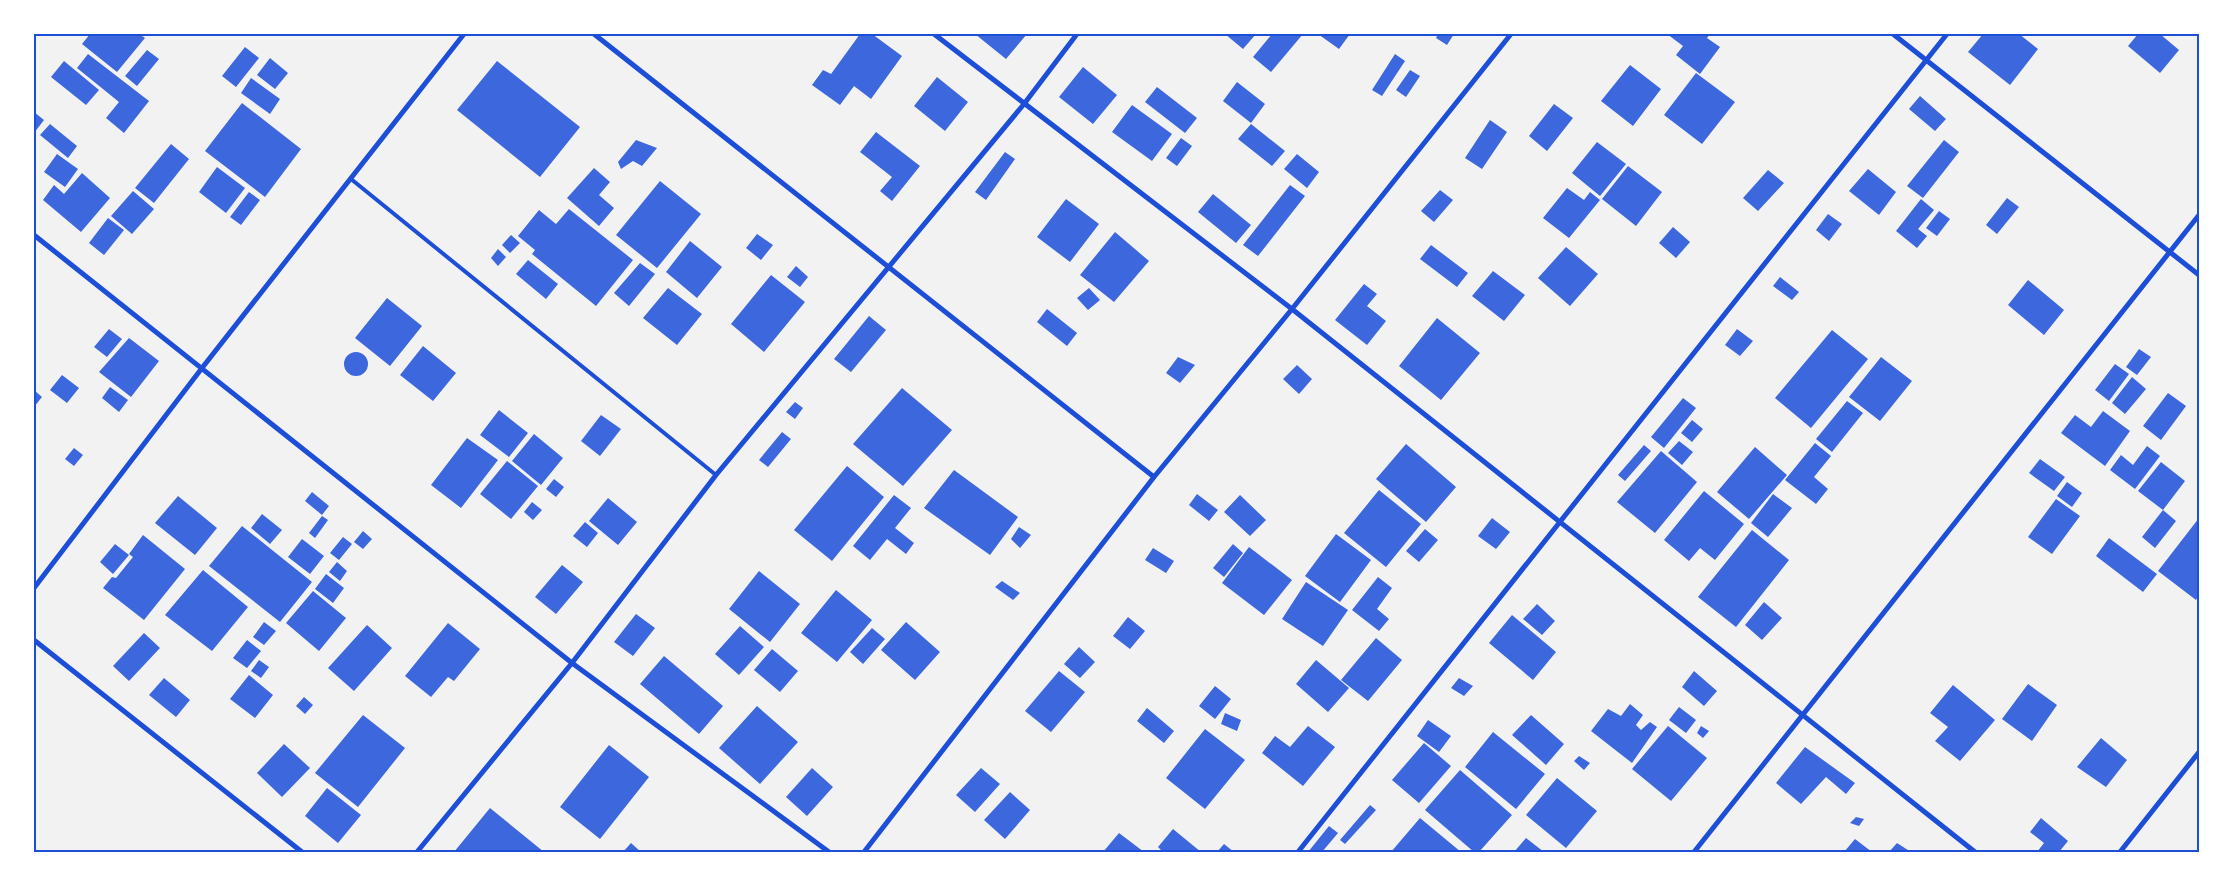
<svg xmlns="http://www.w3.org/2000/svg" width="2233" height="886" font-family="'Golos Text',sans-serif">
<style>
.building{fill:#3d67dc}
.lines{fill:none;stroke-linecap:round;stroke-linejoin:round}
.service{stroke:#1d4ed8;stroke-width:4}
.minor{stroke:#1d4ed8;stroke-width:5}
.neatline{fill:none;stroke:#1d4ed8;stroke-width:2}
</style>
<rect width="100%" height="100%" fill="#f2f2f2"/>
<path class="building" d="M90 34H139L145 38 117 72 82 44Z
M860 34H872L902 56 871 99 854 86 840 105 812 85 823 70 831 74Z
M975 34H1027L1006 59Z
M1225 34H1256L1243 49Z
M1272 34H1303L1271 72 1253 57Z
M1318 34H1350L1339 49Z
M1438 34H1454L1447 45 1436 38Z
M1667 34H1710L1707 38 1720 47 1700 74 1676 55 1683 46Z
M1983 34H2019L2038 49 2010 85 1968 52Z
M2138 34H2160L2179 50 2160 73 2128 46Z
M245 47 259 58 236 87 222 76Z
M147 50 159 59 137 86 125 76Z
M88 54 149 101 124 133 106 118 119 102 77 68Z
M1395 54 1405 61 1382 96 1372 90Z
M270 58 288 73 275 89 257 75Z
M64 61 99 90 86 105 51 77Z
M497 61 580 127 540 177 457 110Z
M1630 65 1661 89 1633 126 1601 101Z
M1083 67 1117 95 1093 124 1059 97Z
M1410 70 1420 76 1406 97 1396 90Z
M1696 73 1735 102 1702 144 1664 115Z
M937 77 968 102 945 131 914 106Z
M251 78 280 99 270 114 241 93Z
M1237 82 1265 104 1251 123 1223 101Z
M1157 87 1197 118 1185 133 1145 102Z
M1920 96 1946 119 1935 131 1909 109Z
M242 103 301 149 265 197 205 151Z
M1554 104 1573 118 1547 151 1529 136Z
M1132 105 1172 134 1152 161 1112 132Z
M34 112 44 120 34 133Z
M1490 120 1507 132 1482 169 1465 158Z
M50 124 77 146 68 158 40 135Z
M1251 124 1285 151 1272 166 1238 139Z
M876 132 920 166 892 201 880 191 892 177 860 152Z
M1181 138 1192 146 1177 166 1166 158Z
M636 140 657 148 642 166 633 161 621 169 618 162Z
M1944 140 1959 152 1923 198 1907 186Z
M1597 142 1626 164 1600 196 1572 173Z
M171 144 189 159 154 203 135 188Z
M1005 152 1015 159 986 200 975 192Z
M57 154 78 169 65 187 44 172Z
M1297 154 1319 172 1307 188 1284 169Z
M1628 166 1662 192 1636 226 1602 199Z
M217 167 245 188 226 213 199 192Z
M594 168 610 182 599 195 614 208 599 226 567 198Z
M1868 169 1896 192 1879 215 1849 191Z
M1768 170 1784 183 1758 211 1743 198Z
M82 173 110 198 81 232 43 200 54 185 64 194Z
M660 181 701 214 657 268 616 235Z
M1290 185 1305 196 1258 256 1243 245Z
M1567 188 1584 200 1590 192 1600 200 1569 238 1543 218Z
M1440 190 1453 200 1434 222 1421 211Z
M133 191 154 209 132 234 111 216Z
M249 192 260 200 241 225 230 217Z
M1213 194 1251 225 1236 243 1198 212Z
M2007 198 2019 207 1997 234 1986 225Z
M1066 199 1099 224 1070 262 1037 237Z
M1921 199 1934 210 1918 229 1927 236 1917 248 1896 231Z
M569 209 633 260 596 306 532 254 535 250 518 236 539 210 556 224Z
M1939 211 1950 219 1937 236 1926 228Z
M1828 214 1842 224 1829 241 1816 230Z
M108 218 124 230 104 255 89 243Z
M1673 227 1690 242 1676 258 1659 243Z
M1115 232 1149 261 1114 302 1080 275Z
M757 234 773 245 761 260 746 248Z
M511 235 520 243 510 253 502 245Z
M690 241 722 267 697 298 666 272Z
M1431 245 1468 273 1457 287 1420 259Z
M1566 247 1598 274 1570 306 1538 278Z
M498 249 506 257 498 266 491 258Z
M528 260 558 284 546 299 516 274Z
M640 263 655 274 629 306 614 293Z
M796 266 808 277 800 287 787 277Z
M1493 271 1525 295 1504 321 1472 296Z
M771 275 805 302 764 352 731 324Z
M1780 277 1799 292 1792 300 1773 286Z
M2028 280 2064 310 2044 335 2008 305Z
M1364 284 1377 294 1367 306 1386 321 1367 345 1335 320Z
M668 288 702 314 677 345 643 318Z
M1089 288 1100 300 1088 310 1077 298Z
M387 298 422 326 390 366 355 338Z
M1047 309 1077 333 1067 346 1037 322Z
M869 316 886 330 851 372 834 359Z
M1437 318 1480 353 1441 400 1399 366Z
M109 329 122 339 107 357 94 347Z
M1737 329 1753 341 1740 356 1725 345Z
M1832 330 1868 359 1811 428 1775 398Z
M129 338 159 361 131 397 99 372Z
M423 346 456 373 433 401 400 375Z
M2139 349 2151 357 2137 375 2126 367Z
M344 364a12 12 0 1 1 24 0a12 12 0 1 1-24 0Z
M1178 357 1195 365 1180 383 1166 373Z
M1881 357 1912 381 1880 421 1849 397Z
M2115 364 2129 374 2109 401 2095 390Z
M1297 365 1312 379 1299 394 1283 379Z
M62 375 79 388 67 403 50 390Z
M2132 377 2146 389 2125 414 2112 403Z
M110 387 128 400 119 412 102 398Z
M902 388 952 430 903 486 853 444Z
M34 390 42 397 34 407Z
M2168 393 2186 406 2161 440 2143 426Z
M1683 398 1696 408 1664 448 1651 437Z
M1847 401 1863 413 1832 452 1816 439Z
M795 402 803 408 795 419 786 412Z
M499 410 528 433 509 457 480 435Z
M2103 411 2130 431 2105 466 2061 433 2075 415 2091 427Z
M601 415 621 429 600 456 581 441Z
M1692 420 1703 429 1692 442 1681 433Z
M782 432 791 439 768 467 759 460Z
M534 434 563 458 541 485 512 461Z
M467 438 498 460 461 508 431 485Z
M1679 441 1693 452 1682 465 1668 453Z
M1815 443 1831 456 1814 477 1828 489 1816 504 1785 480Z
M1406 444 1456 487 1426 522 1376 479Z
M1644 445 1651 451 1625 481 1618 475Z
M2147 446 2160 456 2135 489 2110 470 2121 455 2133 465Z
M1755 447 1787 475 1749 519 1717 492Z
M74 448 83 455 74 466 65 459Z
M1661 451 1697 482 1655 533 1617 502Z
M2040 459 2065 477 2054 491 2029 473Z
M507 461 538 486 511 519 480 494Z
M2161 462 2185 481 2163 510 2138 491Z
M847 466 884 497 832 561 794 530Z
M954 470 1018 517 990 555 924 508Z
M554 479 564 487 556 497 546 489Z
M2067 482 2082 493 2072 507 2057 496Z
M1379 490 1421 524 1386 567 1344 533Z
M1704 491 1744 524 1715 560 1700 548 1689 561 1664 540Z
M312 492 329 506 322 515 305 501Z
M1197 494 1218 510 1209 521 1189 505Z
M1773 494 1792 508 1768 537 1751 523Z
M894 495 911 508 895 528 914 543 906 554 887 539 870 560 853 546Z
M1240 495 1266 520 1250 536 1224 512Z
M178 496 217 528 195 555 155 523Z
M608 498 637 522 618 545 589 521Z
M2056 499 2080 516 2052 554 2028 537Z
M532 502 542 510 533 520 524 512Z
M2163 510 2176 521 2155 548 2142 537Z
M262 514 282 530 270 544 251 528Z
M322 516 328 520 315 538 309 533Z
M1492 518 1510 532 1496 549 1478 536Z
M2199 518V595L2196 600 2158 571Z
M585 522 598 533 587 547 573 536Z
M242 526 312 582 280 622 209 566Z
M1019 527 1031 535 1020 548 1011 539Z
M1425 529 1438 540 1419 562 1406 551Z
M1752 530 1789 560 1736 627 1698 597Z
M363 531 372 539 363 549 354 542Z
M1336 534 1371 560 1340 602 1305 576Z
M143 535 185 569 144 620 103 588 112 577 116 578 133 557 129 554Z
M343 537 352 544 339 560 330 553Z
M2109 538 2157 574 2143 592 2096 556Z
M302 539 324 556 310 574 288 557Z
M115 544 129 555 113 574 100 562Z
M1233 544 1243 553 1224 577 1213 568Z
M1249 547 1292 580 1264 615 1222 583Z
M1153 548 1174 561 1166 573 1145 560Z
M337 562 347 571 340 581 329 572Z
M562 565 583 582 556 614 535 597Z
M203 570 248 607 212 651 165 615Z
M759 571 800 604 770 642 729 609Z
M326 574 344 588 333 603 315 589Z
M1378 577 1392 588 1377 609 1389 619 1379 631 1352 610Z
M1002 581 1020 593 1013 600 995 587Z
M1306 582 1348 610 1323 646 1282 619Z
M836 590 872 620 837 662 801 633Z
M313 591 346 618 319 651 286 623Z
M1764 602 1782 618 1762 640 1745 625Z
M1537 604 1555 621 1542 635 1523 619Z
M636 614 655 628 633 656 614 642Z
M1512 615 1556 652 1533 680 1489 643Z
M1128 617 1145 631 1130 649 1113 636Z
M264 622 276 631 264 645 253 637Z
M906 622 940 652 915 680 881 650Z
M448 623 480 649 454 681 448 677 431 697 405 676Z
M367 625 392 648 354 691 328 668Z
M740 626 764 647 739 675 715 654Z
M872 628 885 639 863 664 850 652Z
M144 633 160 648 129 681 113 666Z
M1376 638 1402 660 1368 701 1341 680Z
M247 640 261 651 247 668 233 658Z
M1079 647 1095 662 1080 678 1064 664Z
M772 649 798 671 780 692 754 670Z
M664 656 723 706 699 734 640 684Z
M259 660 269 667 261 678 251 671Z
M1316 660 1349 688 1328 712 1296 684Z
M1059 671 1085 692 1051 732 1025 711Z
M1694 671 1717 691 1704 706 1682 687Z
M249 675 273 695 255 718 230 699Z
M164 678 190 700 176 717 149 695Z
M1459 678 1473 686 1464 696 1451 688Z
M2028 684 2057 705 2032 741 2002 719Z
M1953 685 1995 720 1960 761 1935 741 1948 727 1930 713Z
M1215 686 1231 699 1215 719 1199 706Z
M304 697 313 705 305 714 296 706Z
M1630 704 1643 715 1636 725 1641 730 1650 722 1657 727 1632 763 1591 731 1608 709 1621 716Z
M757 706 798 742 760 784 719 748Z
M1679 707 1696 720 1686 733 1669 720Z
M1147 708 1174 731 1164 743 1137 721Z
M1225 713 1241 720 1237 731 1221 724Z
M363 715 405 748 358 807 315 773Z
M1531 715 1564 744 1546 765 1512 735Z
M1428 720 1451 736 1439 752 1417 736Z
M1308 726 1335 747 1303 786 1262 753 1275 736 1290 747Z
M1668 726 1707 758 1671 801 1632 769Z
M1701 726 1709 731 1703 738 1697 733Z
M1205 729 1245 760 1205 809 1166 778Z
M1493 732 1545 774 1516 809 1465 767Z
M2101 738 2127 760 2106 787 2077 767Z
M1424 743 1451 766 1419 803 1392 780Z
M284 744 310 768 282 797 257 773Z
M609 745 649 777 600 839 560 807Z
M1805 747 1855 783 1846 794 1826 777 1801 804 1776 783Z
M1579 756 1590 763 1584 770 1574 761Z
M812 768 833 787 807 816 786 797Z
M981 768 1000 784 975 812 956 795Z
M1460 770 1512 815 1479 852H1474L1425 810Z
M1557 778 1597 811 1566 848 1526 815Z
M327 788 361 815 338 843 305 816Z
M1010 792 1030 810 1005 839 984 820Z
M1370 805 1376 810 1345 844 1340 840Z
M490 808 544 852H454Z
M1856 817 1864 819 1859 826 1850 823Z
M1420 818 1461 852H1391Z
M2041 818 2068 841 2059 852H2037L2044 843 2030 832Z
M1329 826 1338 833 1322 852H1308Z
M1173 829 1201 852H1163L1158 847Z
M1119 833 1144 852H1103Z
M1526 838 1544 852H1514Z
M1855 839 1872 852H1844Z
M631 843 641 852H623Z
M1897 843 1911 852H1889Z
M1224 844 1234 852H1217Z"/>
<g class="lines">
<path class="service" d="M351 179 716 475"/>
<path class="minor" d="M594 34 1154 477
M934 34 1292 309 1975 852
M1893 34 2199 275
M34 235 572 663 829 852
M34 588 202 368 464 34
M34 640 302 852
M417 852 572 663 716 475 1024 104 1077 34
M864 852 1154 477 1292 309 1511 34
M1298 852 1947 34
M1694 852 2199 215
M2120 852 2199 752"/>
</g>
<rect width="2233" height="886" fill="none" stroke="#ffffff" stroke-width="70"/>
<rect x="35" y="35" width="2163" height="816" class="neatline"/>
</svg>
